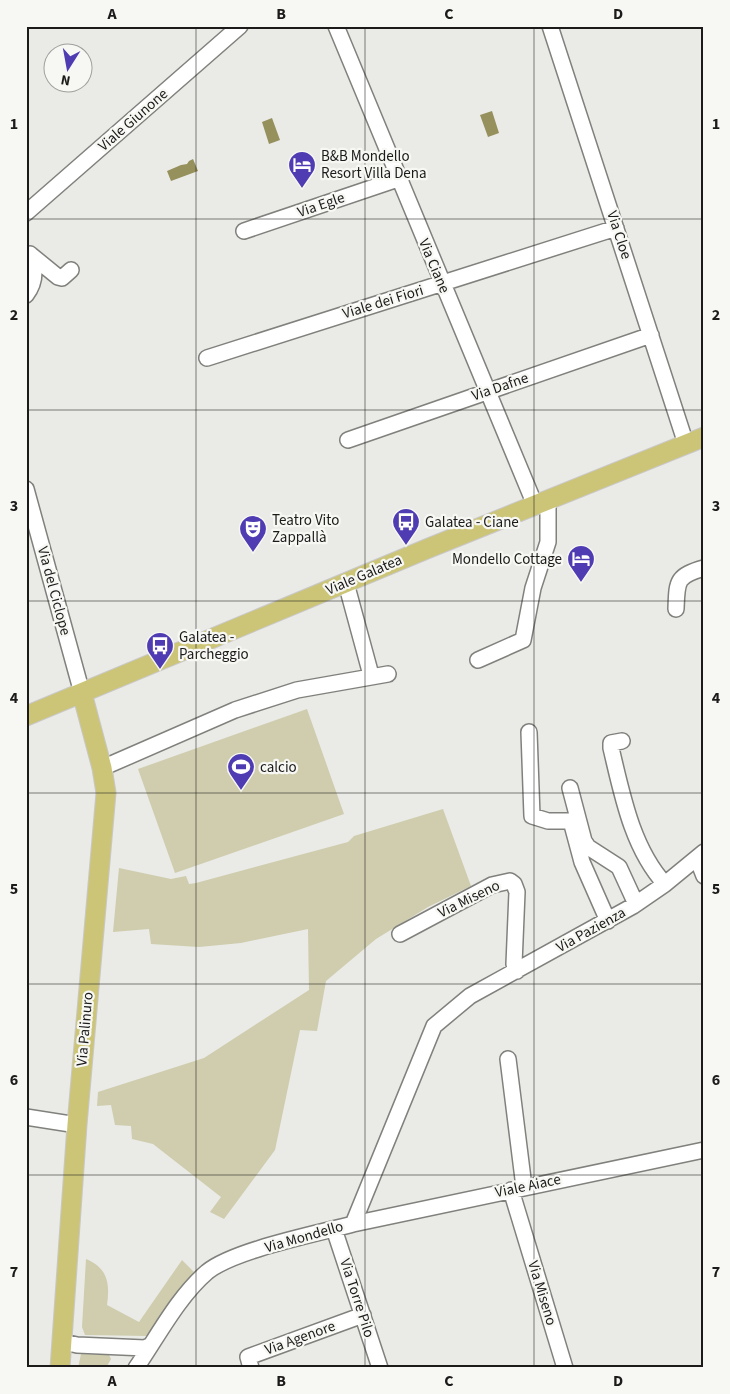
<svg xmlns="http://www.w3.org/2000/svg" width="730" height="1394" font-family="'Source Sans 3',sans-serif">
<style>
.green{fill:#cfcdad}
.water{fill:#95905c}
.lines{fill:none;stroke-linecap:round;stroke-linejoin:round}
.minor-casing{stroke:#80807d;stroke-width:18}
.major-casing{stroke:#c9c8c8;stroke-width:21}
.minor{stroke:#fff;stroke-width:15}
.major{stroke:#ccc577;stroke-width:19}
.grid{fill:none;stroke:#1c1b1a;stroke-width:1;stroke-opacity:0.55}
.labels{text-anchor:middle;dominant-baseline:central;stroke-width:4.5;stroke-linejoin:round;paint-order:stroke}
.street-label{font-size:15px;fill:#1c1b1a;stroke:#f7f7f4}
.poi-label{font-size:15px;fill:#1c1b1a;stroke:#f7f7f4;text-anchor:start}
.neatline{fill:none;stroke:#1c1b1a;stroke-width:2}
.grid-label{font-size:16px;text-anchor:middle;font-weight:bold;fill:#1c1b1a}
</style>
<rect width="100%" height="100%" fill="#eaeae7"/>
<path class="green" d="M307 709 344 814 175 873 138 769Z
M443 809 471 886 428 907 376 939 326 981 317 1031 300 1030 275 1150 224 1219 210 1212 221 1197 153 1144 132 1139 131 1126 115 1125 111 1105 97 1106 98 1092 204 1058 309 990 308 929 241 943 199 947 151 944 149 929 113 932 119 868 171 879 186 876 189 884 196 883 348 842 354 836Z
M86 1259C108 1268 110 1284 107 1305L139 1322 182 1260 194 1272 147 1336 85 1335 82 1327Z
M81 1354 109 1355 111 1359 106 1368H78Z"/>
<path class="water" d="M492 111 499 133 488 137 480 115Z
M272 118 280 140 269 144 262 122Z
M193 159 198 171 171 181 167 171 181 165 187 164 189 161Z"/>
<g class="lines">
<defs>
<path id="minor" d="M336 26 535 505
M550 26 686 444
M26 213 240 26
M244 231 398 179
M31 255 58 277 62 278 71 270
M26 295C36 282 36 269 30 254
M207 358 616 228
M348 440 651 335
M26 489 82 693
M346 583 371 675
M676 609C677 581 676 576 704 568
M478 660 523 640 533 588 548 542V500
M529 732 532 816 548 821H571L582 862 608 921
M622 741 611 743V748C622 794 632 848 665 884
M102 768 235 710 297 690 388 674
M570 788 584 841 588 847 619 867 636 904
M697 858 704 876
M400 934 492 885 510 881 514 884 517 892 514 964 517 971
M508 1059 524 1187
M26 1117 77 1125
M511 1190 565 1368
M353 1224 704 1150
M334 1229 380 1368
M63 1338 68 1343 77 1345 145 1348 151 1345
M136 1368C158 1336 178 1297 207 1272 234 1250 316 1234 353 1224L434 1026 470 996 633 906 665 884 704 852
M251 1368 248 1357 363 1315"/>
<path id="major" d="M26 716 429 548 704 437
M60 1368 77 1125 106 793 102 768 82 693"/>
</defs>
<use href="#minor" class="minor-casing"/>
<use href="#major" class="major-casing"/>
<use href="#minor" class="minor"/>
<use href="#major" class="major"/>
</g>
<path class="grid" d="M196 26V1368M365 26V1368M534 26V1368M26 219H704M26 410H704M26 601H704M26 793H704M26 984H704M26 1175H704"/>
<defs>
<symbol id="hotel-pin" viewBox="-11 -11 22 30"><path d="M0 17L-7.5 6A9.5 9.5 0 1 1 7.5 6Z" fill="#4f3cb3" stroke="#f7f7f4"/><path d="M-6-4.5h1.5V1H6V5H4.5V3h-9V5H-6ZM-4 0a1.8 1.8 0 1 1 3.6 0ZM.5 0V-2.5h3Q6-2.5 6 0Z" fill="#fff"/></symbol>
<symbol id="bus-pin" viewBox="-11 -11 22 30"><path d="M0 17L-7.5 6A9.5 9.5 0 1 1 7.5 6Z" fill="#4f3cb3" stroke="#f7f7f4"/><path d="M-5-6H5V4H4V6H2V4H-2V6H-4V4H-5ZM-3.5-4V0h7V-4ZM-3.5 1.2v1.5H-2V1.2ZM2 1.2v1.5H3.5V1.2Z" fill="#fff"/></symbol>
<symbol id="theatre-pin" viewBox="-11 -11 22 30"><path d="M0 17L-7.5 6A9.5 9.5 0 1 1 7.5 6Z" fill="#4f3cb3" stroke="#f7f7f4"/><path d="M-5-5.5Q0-4 5-5.5V0Q5 5 0 6Q-5 5-5 0ZM-3.3-2.5H-1v1.5H-3.3ZM1-2.5H3.3v1.5H1ZM-2.8 1Q0 5.5 2.8 1Z" fill="#fff"/></symbol>
<symbol id="stadium-pin" viewBox="-11 -11 22 30"><path d="M0 17L-7.5 6A9.5 9.5 0 1 1 7.5 6Z" fill="#4f3cb3" stroke="#f7f7f4"/><path d="M0-5a6.5 5 0 1 0 0 10a6.5 5 0 1 0 0-10ZM-3.5-1.8h7v3.6h-7Z" fill="#fff"/></symbol>
</defs>
<g fill-rule="evenodd">
<use href="#hotel-pin" x="286" y="149" width="32" height="43"/>
<use href="#bus-pin" x="390" y="506" width="32" height="43"/>
<use href="#theatre-pin" x="237" y="513" width="32" height="43"/>
<use href="#hotel-pin" x="565" y="543" width="32" height="43"/>
<use href="#bus-pin" x="144" y="630" width="32" height="43"/>
<use href="#stadium-pin" x="225" y="751" width="32" height="43"/>
</g>
<g class="labels">
<g class="street-label">
<text transform="translate(133 120) rotate(-41)">Viale Giunone</text>
<text transform="translate(321 205) rotate(-19)">Via Egle</text>
<text transform="translate(619 235) rotate(72)">Via Cloe</text>
<text transform="translate(434 266) rotate(67)">Via Ciane</text>
<text transform="translate(383 302) rotate(-17)">Viale dei Fiori</text>
<text transform="translate(500 387) rotate(-19)">Via Dafne</text>
<text transform="translate(364 575) rotate(-23)">Viale Galatea</text>
<text transform="translate(54 591) rotate(75)">Via del Ciclope</text>
<text transform="translate(469 899) rotate(-26)">Via Miseno</text>
<text transform="translate(591 930) rotate(-29)">Via Pazienza</text>
<text transform="translate(85 1029) rotate(-85)">Via Palinuro</text>
<text transform="translate(528 1186) rotate(-12)">Viale Aiace</text>
<text transform="translate(304 1237) rotate(-16)">Via Mondello</text>
<text transform="translate(542 1293) rotate(73)">Via Miseno</text>
<text transform="translate(357 1298) rotate(72)">Via Torre Pilo</text>
<text transform="translate(300 1338) rotate(-20)">Via Agenore</text>
</g>
<g class="poi-label">
<text x="321" y="156">B&amp;B Mondello<tspan x="321" dy="17">Resort Villa Dena</tspan></text>
<text x="272" y="520">Teatro Vito<tspan x="272" dy="17">Zappallà</tspan></text>
<text x="425" y="522">Galatea - Ciane</text>
<text x="562" y="559" text-anchor="end">Mondello Cottage</text>
<text x="179" y="637">Galatea -<tspan x="179" dy="17">Parcheggio</tspan></text>
<text x="260" y="767">calcio</text>
</g>
</g>
<rect width="730" height="1394" fill="none" stroke="#f7f7f4" stroke-width="55"/>
<g transform="translate(68 68) rotate(191)"><circle r="24" fill="#f7f7f4" stroke="#9f9f9d"/>
<path d="M0-4L9 19L0 12L-9 19Z" fill="#4f3cb3"/>
<text y="-8" font-size="14" font-weight="bold" text-anchor="middle" fill="#1c1b1a">N</text>
</g>
<rect x="28" y="28" width="674" height="1338" class="neatline"/>
<g class="grid-label">
<text x="112" y="19">A</text>
<text x="281" y="19">B</text>
<text x="449" y="19">C</text>
<text x="618" y="19">D</text>
<text x="14" y="129">1</text>
<text x="716" y="129">1</text>
<text x="14" y="320">2</text>
<text x="716" y="320">2</text>
<text x="14" y="511">3</text>
<text x="716" y="511">3</text>
<text x="14" y="703">4</text>
<text x="716" y="703">4</text>
<text x="14" y="894">5</text>
<text x="716" y="894">5</text>
<text x="14" y="1085">6</text>
<text x="716" y="1085">6</text>
<text x="14" y="1277">7</text>
<text x="716" y="1277">7</text>
<text x="112" y="1386">A</text>
<text x="281" y="1386">B</text>
<text x="449" y="1386">C</text>
<text x="618" y="1386">D</text>
</g>
</svg>
